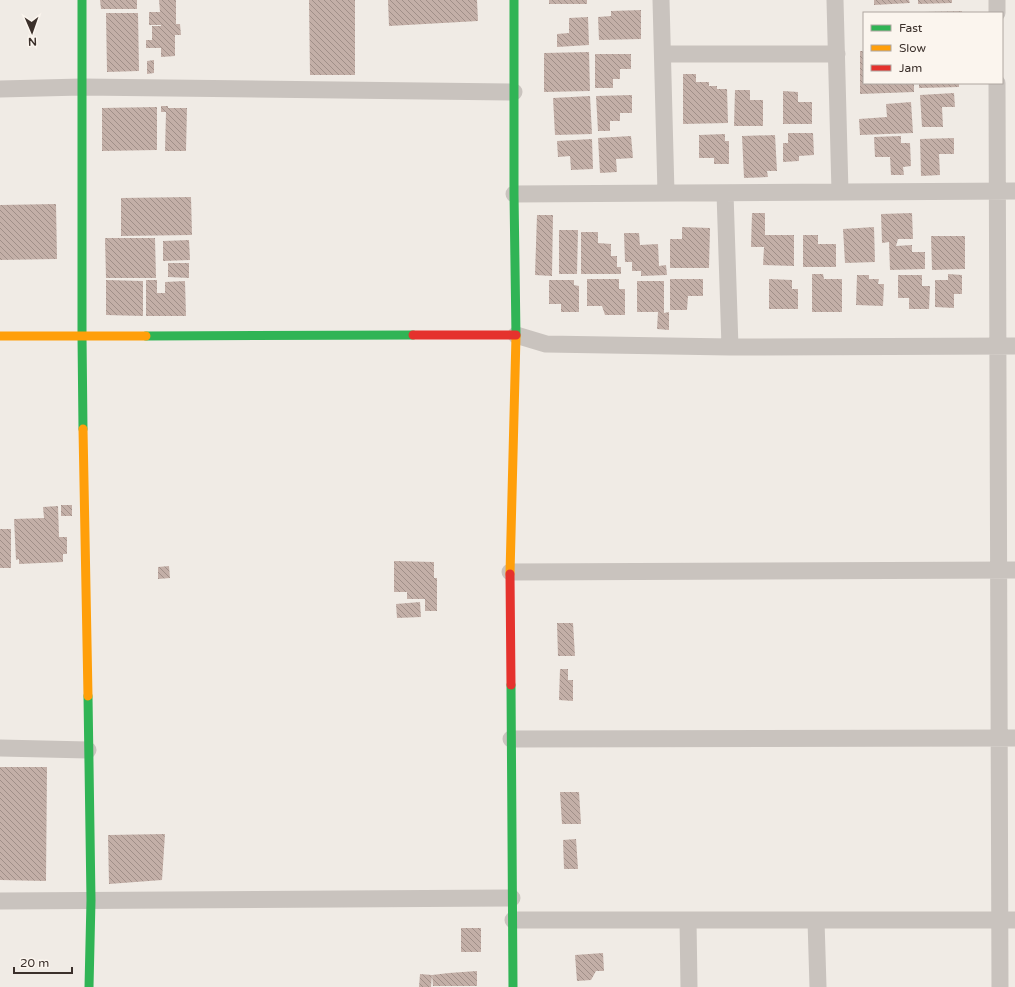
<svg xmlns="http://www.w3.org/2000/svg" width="1015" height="987" font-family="'Varela Round',sans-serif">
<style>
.building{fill:url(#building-back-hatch)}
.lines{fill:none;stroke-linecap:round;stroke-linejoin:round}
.street{stroke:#c9c3be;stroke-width:17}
.fast{stroke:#30b455;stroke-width:9}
.slow{stroke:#ff9f0a;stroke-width:9}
.jam{stroke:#e5322d;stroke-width:9}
</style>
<defs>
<pattern id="building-back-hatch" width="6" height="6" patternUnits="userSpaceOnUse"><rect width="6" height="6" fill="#c3afa7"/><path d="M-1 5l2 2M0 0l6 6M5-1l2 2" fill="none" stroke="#a08f88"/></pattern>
</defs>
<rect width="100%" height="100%" fill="#f0ebe5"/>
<path class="building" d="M100 0H137V9H101Z
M159 0H176V24H180L181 35H175V56L161 57V48H146V40H152V26H161V25H149V12H160Z
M309 0H355V75H310Z
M388 0H477L478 21 389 26Z
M549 0H587V4H549Z
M874 0H909L910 3 874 5Z
M918 0H952V3L918 4Z
M641 10V39L599 40 598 17 611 16V11Z
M962 11V13H924V12Z
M106 13H138L139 71 107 72Z
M588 17 589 45 557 47V34L569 33V18Z
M860 51H864V83H914V92L860 94Z
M589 52 590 91 544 92V53Z
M595 54H631V69H620V79H613V88H595Z
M154 60V73L147 74V61Z
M683 74H696V82H709V86H717V89H727L728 123 683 124Z
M919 83H959V87L919 88Z
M735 90H750V100H763V126H734Z
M783 91 798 92V102H812V124H783Z
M954 93 955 107H942L943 127H922L920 95Z
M632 95V113H620V121H610V131H598L596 96Z
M590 96 592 134 555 135 553 98Z
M911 102 913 133 860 135 859 119 887 117 886 104Z
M161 106H168V108H187L186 151H165L166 112H161Z
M157 107V150L102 151V108Z
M788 133H813L814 155 799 156V161L783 162V143H788Z
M725 134V141H729V164H714V158H699V135Z
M775 135 777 171H767L768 177 744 178 742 136Z
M631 136 633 158 616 159 617 172 600 173 598 138Z
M901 136V143H910L911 166 903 167 904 175H891L890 157H875L874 137Z
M954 138V154H939L940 175 921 176 920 139Z
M592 139 593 169 571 170 570 156 558 157 557 141Z
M191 197 192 235 121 236V198Z
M56 204 57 259 0 260V205Z
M752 213H765V235H794V266L763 265 764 247H751Z
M912 213 913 239H898L896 246 912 245V252H925V269L890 270 889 242 882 243 881 214Z
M537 215H553L552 276 535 275Z
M682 227 710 228 709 268H670V239H682Z
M874 227 875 262 845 263 843 229Z
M559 230H578L577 274H559Z
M581 232H598V243L611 244V256H617V267H621V274H581Z
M624 233H639L640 245 658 244 659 266 666 265 667 275 641 276V271H632V262H625Z
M803 235H818V244H836V267H803Z
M931 236H965V269L932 270Z
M105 238H155L156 278H106Z
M189 240 190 260 163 261V241Z
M168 263H189V278L168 277Z
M812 274H823L824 279H842V312H812Z
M948 274 962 275V294H954V308L935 307V280H948Z
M857 275H869V279H879L878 284H884L883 306 856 305Z
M898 275H922V286H930L929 309H909V298H898Z
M587 279H619V289H625V315H605L602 306H587Z
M670 279H703V296H688L687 310H670Z
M769 279 792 280V289H798V309H769Z
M106 280 143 281V316L106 315Z
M146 280H157V293H165V282L185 281 186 316H146Z
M549 280H574V285L579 286V312H561V304H549Z
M637 281H664V313L669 312V330L657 329 658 312H637Z
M61 505H72V516H61Z
M58 506 59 537H67V554H63V562L19 564V559L16 560 14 519 44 518 43 507Z
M0 529H11V568H0Z
M394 561 434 562V578H437V611H425V599H407V592H394Z
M169 566 170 578 158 579V567Z
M420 602 421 617 397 618 396 604Z
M557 623H573L575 656H558Z
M560 669H568V680H573V701L559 700Z
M0 767H47L46 881 0 880Z
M560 792H579L581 824H562Z
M165 834 162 880 109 884 108 835Z
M576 839 578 869H564L563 840Z
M461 928H481V952H461Z
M603 953 604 971H596L591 980 577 981 575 955Z
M477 971V986H433L432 975 449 973Z
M420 974 432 975 431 987H419Z"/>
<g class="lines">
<path class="street" d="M661 0 666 193
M835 0 840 192
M997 0V13
M663 54H837
M997 83 1000 987
M0 89 82 87 514 92
M725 193 730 347
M514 194 1015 191
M516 335 546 344 730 347 1015 346
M510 572 1015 570
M511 739 1015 738
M0 748 88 750
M0 901 512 898
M513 920H1015
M688 920 689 987
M816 920 818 987"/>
<path class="fast" d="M82 0V336L83 429
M514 0V194L516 336
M146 336 413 335
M511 685 513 987
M88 696 91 900 89 987"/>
<path class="slow" d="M0 336H146
M83 429 88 696
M510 574 516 336"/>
<path class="jam" d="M413 335H516
M510 574 511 685"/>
</g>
<rect x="863" y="12" width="140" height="72" fill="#fbf5ee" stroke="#aea6a0"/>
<rect x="871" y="25" width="20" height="6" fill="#30b455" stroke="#aea6a0"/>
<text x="899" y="32" font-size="12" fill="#3b302b">Fast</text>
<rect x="871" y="45" width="20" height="6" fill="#ff9f0a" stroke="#aea6a0"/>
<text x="899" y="52" font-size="12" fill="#3b302b">Slow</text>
<rect x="871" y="65" width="20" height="6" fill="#e5322d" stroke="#aea6a0"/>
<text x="899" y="72" font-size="12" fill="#3b302b">Jam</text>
<g transform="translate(32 32) rotate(178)" stroke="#fbf5ee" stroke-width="3" paint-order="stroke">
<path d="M0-3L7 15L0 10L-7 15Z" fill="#3b302b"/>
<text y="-6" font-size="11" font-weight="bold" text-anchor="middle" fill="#3b302b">N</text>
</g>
<path d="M14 967v6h58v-6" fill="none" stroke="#3b302b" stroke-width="2"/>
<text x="20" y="967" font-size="12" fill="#3b302b" stroke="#fbf5ee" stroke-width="3" paint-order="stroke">20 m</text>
</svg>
